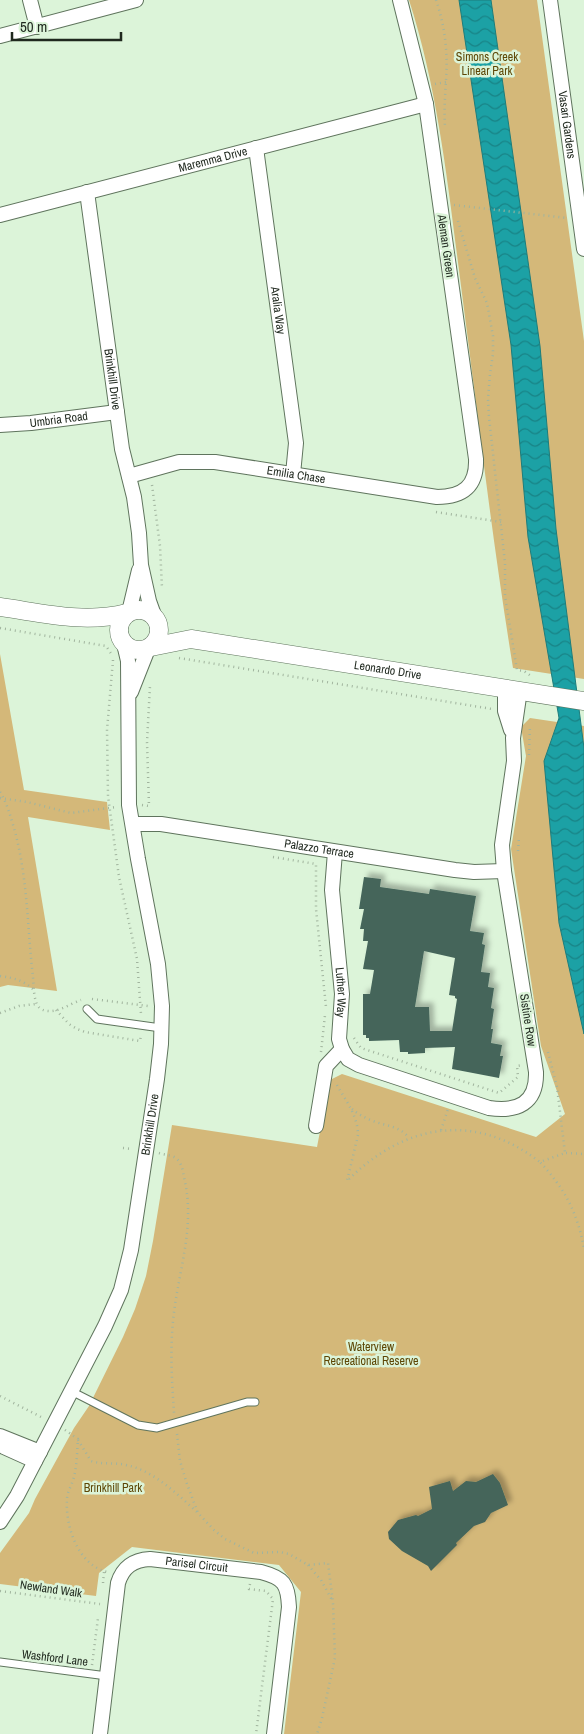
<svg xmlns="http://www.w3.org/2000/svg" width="584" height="1734" font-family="'Archivo Narrow',sans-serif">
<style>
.green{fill:#d4b879}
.water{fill:url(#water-waves);stroke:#1d7d7c}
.building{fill:#44655a;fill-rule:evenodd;filter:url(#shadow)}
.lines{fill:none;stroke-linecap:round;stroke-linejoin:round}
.service-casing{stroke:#5f745d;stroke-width:9}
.minor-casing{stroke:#5f745d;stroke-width:16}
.tertiary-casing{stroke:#5f745d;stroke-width:19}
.path{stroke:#a1b49e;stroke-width:2.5;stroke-dasharray:1 4;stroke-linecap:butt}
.service{stroke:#fff;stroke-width:7}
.minor{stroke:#fff;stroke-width:14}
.tertiary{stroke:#fff;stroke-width:18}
.labels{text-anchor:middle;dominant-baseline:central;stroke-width:5;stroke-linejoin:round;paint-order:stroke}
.park-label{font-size:12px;fill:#5d4605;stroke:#dcf4d9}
.street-label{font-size:12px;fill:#1f281e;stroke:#dcf4d9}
</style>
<defs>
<pattern id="water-waves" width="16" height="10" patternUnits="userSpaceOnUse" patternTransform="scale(1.25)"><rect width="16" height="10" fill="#1ca1a5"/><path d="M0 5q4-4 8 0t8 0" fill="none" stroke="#188386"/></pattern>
<filter id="shadow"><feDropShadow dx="4.5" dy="-4.5" stdDeviation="2.5" flood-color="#0004"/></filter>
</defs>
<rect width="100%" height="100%" fill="#dcf4d9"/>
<path class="green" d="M409 0H537L584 341V679L513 668C492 539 477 408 460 278 448 185 438 90 409 0Z
M0 654 24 790 107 802 110 830 28 817 57 991 8 985 0 987Z
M530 718 584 726V1734H284L301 1592 279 1565 132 1547 99 1573 96 1596 0 1584V1553L29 1513 35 1499 74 1428 89 1406 123 1337 135 1309 146 1276 153 1241 172 1125 317 1147 330 1080 342 1074 536 1137 565 1114 541 1046 511 849 526 756 521 727Z"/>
<path class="water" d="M459 0H491L540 346 556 529 584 748V1034L559 923 544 761 559 718 528 537 511 345Z"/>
<path class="building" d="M364 877 381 879 380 887 429 894 430 889 476 896 470 931 484 933 482 944 485 945 481 972 490 973 488 987 494 988 491 1008 494 1009 491 1029H493L491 1043 502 1045 500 1056H503L499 1078 452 1069 455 1047 425 1048V1053L408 1054V1052H400L399 1040 369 1041V1038H366V1035H363V994H370L374 970 363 969 368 941H363L364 929H360L364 909H359ZM424 951 455 958 449 995 455 996V998L457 999 452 1031H430L429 1007H415Z
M493 1474 500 1483 508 1505 491 1513 485 1522 474 1526 456 1543 457 1545 431 1571 428 1566 402 1551 389 1539 388 1532 398 1520 416 1515 418 1516 432 1509 429 1487 450 1481 453 1491 466 1481 476 1482Z"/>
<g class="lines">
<defs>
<path id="service" d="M87 1009 97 1019 161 1028
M71 1391 138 1425 157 1428 247 1402H255
M0 1662 107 1676"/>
<g id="minor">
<path d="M30 0 37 27"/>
<path id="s1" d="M550 0 584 249"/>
<path d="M0 36 136 0"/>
<path id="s2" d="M256 148 296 443 293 474"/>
<path id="s3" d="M87 192 122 449 134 497 139 533 141 565 149 601 154 615"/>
<path id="s4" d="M0 215 426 104"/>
<path id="s5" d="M0 425 31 423 117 412"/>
<path id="s6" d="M129 476 179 462H215L437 497C463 497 477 486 476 459L426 104 400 0"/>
<path d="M129 612 139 570"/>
<path d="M505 688V711L511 730"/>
<path d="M131 692 148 649"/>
<path id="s7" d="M133 824H161L455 870 474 872 504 871"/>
<path id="s8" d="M335 852 332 890 342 994 339 1039 342 1049 348 1059 359 1065 489 1108C517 1112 537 1104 536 1072L504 871 502 845 514 761 513 738 520 690"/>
<path d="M316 1126 326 1066 342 1049"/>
<path d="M0 1436 40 1452"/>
<path d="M4 1447 35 1461"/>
<path id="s9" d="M0 1522 17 1496 105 1326 121 1290 131 1250 157 1079 161 1044 162 1006 158 964 138 859 129 805 128 661 124 644"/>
<path id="s10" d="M100 1734 118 1583C123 1567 133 1560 150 1559L261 1572C284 1578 288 1584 289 1607L274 1734"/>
</g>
<g id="tertiary">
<path d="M0 607C43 613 84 624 127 613"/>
<circle cx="139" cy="630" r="20"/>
<path id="s11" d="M151 647 191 639 584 701"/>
</g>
</defs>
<use href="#service" class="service-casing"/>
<use href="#minor" class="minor-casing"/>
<use href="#tertiary" class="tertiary-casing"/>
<path class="path" d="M436 0C445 26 448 53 446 80 445 96 444 111 445 127
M435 84 446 82
M454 205 567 218
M458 221 475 278 487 303 493 336V354L490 374 488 399 489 417 505 563V596L517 670 524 671 531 676
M152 485 160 546 162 588
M436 512 501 522
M0 628 106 646 112 655
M179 658 492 709
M113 660 107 730 108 796 119 877 137 959 141 1014
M529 755 530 725
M0 792C7 803 10 815 14 828 28 878 27 926 33 977 34 986 33 1004 41 1009 54 1016 69 1004 81 1000
M0 798 27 802 71 813 116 807
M142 805 149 806 147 742 150 686
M518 851 519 837
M273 857 316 864V909L326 1007
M0 976C14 978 23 980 34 990
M92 999 148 1006
M56 1010 69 1024 77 1029 85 1032 140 1041 141 1035
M0 1013 19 1006 36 1004
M354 1038 361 1048 499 1093 518 1077 517 1066 523 1065
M321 1052 325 1015
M548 1052 557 1087 565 1153 540 1162C565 1189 577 1212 584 1248
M337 1085C346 1101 358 1116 358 1135L347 1181C404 1124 474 1111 540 1162
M352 1109C358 1114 365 1118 373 1121 386 1126 400 1126 409 1138
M441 1130 448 1109
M123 1148 132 1149
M159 1153C165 1155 173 1155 177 1159 182 1164 183 1171 184 1177 196 1228 178 1270 173 1321 170 1352 172 1383 174 1413
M566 1153 584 1154
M0 1396 43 1418
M65 1430 78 1439C77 1451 77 1465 74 1477 72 1485 67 1492 67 1499 65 1526 78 1565 107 1572
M177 1434 180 1461 187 1484 198 1513 214 1530 225 1539 254 1553 280 1552 289 1554 308 1565 328 1563 333 1603 335 1658 322 1718 317 1734
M78 1440 91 1461C102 1465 114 1462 126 1465 153 1470 177 1494 197 1512
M308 1565 321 1580 332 1600
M103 1583 104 1572
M250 1584 249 1589 266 1591 273 1599 256 1734
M0 1591 100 1604
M92 1665 98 1618"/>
<use href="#service" class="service"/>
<use href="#minor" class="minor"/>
<use href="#tertiary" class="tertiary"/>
</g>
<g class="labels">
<g class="park-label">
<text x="487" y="57">Simons Creek<tspan x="487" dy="14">Linear Park</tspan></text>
<text x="371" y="1347">Waterview<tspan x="371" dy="14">Recreational Reserve</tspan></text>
<text x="113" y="1488">Brinkhill Park</text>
</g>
<g class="street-label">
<text stroke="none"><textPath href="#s1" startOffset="126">Vasari Gardens</textPath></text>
<text stroke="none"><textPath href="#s4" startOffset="220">Maremma Drive</textPath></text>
<text transform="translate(446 246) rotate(82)">Aleman Green</text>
<text stroke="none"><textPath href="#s2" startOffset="164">Aralia Way</textPath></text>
<text stroke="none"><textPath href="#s3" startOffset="189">Brinkhill Drive</textPath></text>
<text stroke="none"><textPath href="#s5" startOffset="59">Umbria Road</textPath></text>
<text stroke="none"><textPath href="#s6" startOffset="170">Emilia Chase</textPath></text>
<text stroke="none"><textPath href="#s11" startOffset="240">Leonardo Drive</textPath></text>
<text stroke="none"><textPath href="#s7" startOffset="188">Palazzo Terrace</textPath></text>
<text stroke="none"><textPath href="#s8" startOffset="141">Luther Way</textPath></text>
<text transform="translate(528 1020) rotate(81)">Sistine Row</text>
<text stroke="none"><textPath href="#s9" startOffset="430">Brinkhill Drive</textPath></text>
<text stroke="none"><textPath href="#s10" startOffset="242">Parisel Circuit</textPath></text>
<text transform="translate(51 1589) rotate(8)">Newland Walk</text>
<text transform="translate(55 1658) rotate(7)">Washford Lane</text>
</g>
</g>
<path d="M12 32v8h109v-8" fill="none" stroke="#1f281e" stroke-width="2.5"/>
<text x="20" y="32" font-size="15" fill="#1f281e" stroke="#dcf4d9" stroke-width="4" paint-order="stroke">50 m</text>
</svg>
